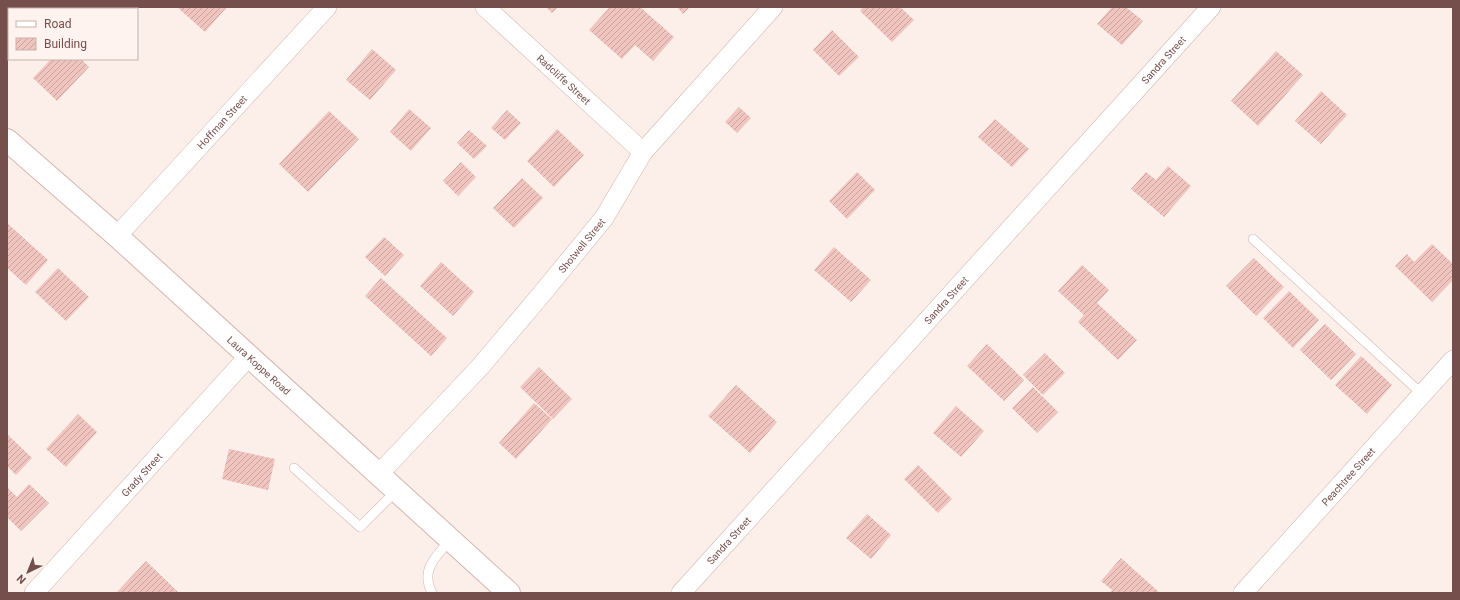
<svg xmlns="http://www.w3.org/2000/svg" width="1460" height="600" font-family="Roboto,sans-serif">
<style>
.building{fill:url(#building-hatch)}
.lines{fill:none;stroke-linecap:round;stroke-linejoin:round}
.lane-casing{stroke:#cfb5b0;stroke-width:10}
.street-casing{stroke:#cfb5b0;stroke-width:20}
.secondary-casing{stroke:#d5b5b0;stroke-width:24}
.lane{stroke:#fff;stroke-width:9}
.street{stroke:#fff;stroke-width:19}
.secondary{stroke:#fff;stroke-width:22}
.labels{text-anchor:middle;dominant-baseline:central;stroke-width:3;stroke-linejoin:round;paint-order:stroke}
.street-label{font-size:10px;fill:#754f4c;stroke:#fef3ee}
</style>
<defs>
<pattern id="building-hatch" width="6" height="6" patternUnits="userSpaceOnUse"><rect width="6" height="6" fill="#f0c5c0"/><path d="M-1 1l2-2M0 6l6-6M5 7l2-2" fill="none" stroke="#c7a29e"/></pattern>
</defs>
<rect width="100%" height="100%" fill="#fceee8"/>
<path class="building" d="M177 7H227L205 32Z
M546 7H558L552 13Z
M610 7H640L674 37 653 61 635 45 622 59 589 30Z
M677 7H690L683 14Z
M863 7H900L914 20 892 42 860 11Z
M1112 7H1126L1143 21 1122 45 1097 24Z
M832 30 859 57 839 76 813 50Z
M372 49 396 70 370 100 346 80Z
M1276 51 1303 75 1258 126 1231 101Z
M51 59H81L89 67 57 101 33 78Z
M1321 91 1347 115 1321 144 1295 121Z
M739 107 751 118 737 133 725 122Z
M409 109 431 128 411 151 390 132Z
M507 110 521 123 505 140 491 128Z
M329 111 359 139 308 192 279 164Z
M995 119 1029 149 1012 167 978 137Z
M557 129 584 155 554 187 527 161Z
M469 130 487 146 474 159 457 143Z
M461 162 476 177 458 196 443 181Z
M1168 166 1191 186 1164 217 1131 189 1146 172 1156 180Z
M857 172 875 190 847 219 829 201Z
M522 178 543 198 514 228 493 208Z
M7 223 48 260 26 285 7 268Z
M384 237 404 255 385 276 365 257Z
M1432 244 1453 264V280L1432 302 1395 266 1407 254 1414 262Z
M834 247 871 280 851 302 814 270Z
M1254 258 1284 287 1256 316 1226 286Z
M441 262 474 292 453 316 420 286Z
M1082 265 1109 290 1097 303 1137 340 1118 360 1078 322 1084 315 1058 291Z
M58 268 89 297 66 321 35 292Z
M381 278 447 338 431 356 365 296Z
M1289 291 1319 320 1293 348 1263 318Z
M1325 324 1356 354 1331 380 1300 350Z
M987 344 1024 380 1004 401 967 366Z
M1045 353 1065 373 1043 395 1023 375Z
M1361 356 1392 385 1367 414 1335 385Z
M539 367 572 399 553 419 520 387Z
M736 385 777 422 750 453 708 416Z
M1033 387 1058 412 1037 433 1012 408Z
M534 403 552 419 516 459 499 443Z
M956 406 984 431 961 457 933 433Z
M78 414 97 432 66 467 46 449Z
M7 434 32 458 16 475 7 466Z
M229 449 275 459 268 490 222 479Z
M918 465 952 499 938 513 904 479Z
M29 484 49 503 21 531 7 517V487L17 497Z
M867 514 891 535 871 559 846 538Z
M1121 558 1160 593H1109L1112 590 1101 581Z
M146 561 179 593H116Z"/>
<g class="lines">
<defs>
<path id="lane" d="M1253 239 1422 394
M294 468 360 527 396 491
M432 593C420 569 436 557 450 540"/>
<g id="street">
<path id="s1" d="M485 7 643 152"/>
<path id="s2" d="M117 236 327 7"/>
<path id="s3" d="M378 475 480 367 540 296 604 218 643 152 773 7"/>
<path id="s4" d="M34 593 249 356"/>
<path id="s5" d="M681 593 1211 7"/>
<path id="s6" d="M1243 593 1453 360"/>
</g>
<g id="secondary">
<path id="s7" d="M7 140 117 236 509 593"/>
</g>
</defs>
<use href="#lane" class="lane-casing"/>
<use href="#street" class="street-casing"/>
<use href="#secondary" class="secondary-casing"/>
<use href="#lane" class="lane"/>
<use href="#street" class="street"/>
<use href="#secondary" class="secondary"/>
</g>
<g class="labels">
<g class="street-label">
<text stroke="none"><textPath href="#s5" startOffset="719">Sandra Street</textPath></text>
<text stroke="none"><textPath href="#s1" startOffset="107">Radcliffe Street</textPath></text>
<text stroke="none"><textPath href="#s2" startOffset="155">Hoffman Street</textPath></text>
<text stroke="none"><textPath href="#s3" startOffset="307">Shotwell Street</textPath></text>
<text stroke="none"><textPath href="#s5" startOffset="395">Sandra Street</textPath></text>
<text stroke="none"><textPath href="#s7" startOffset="338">Laura Koppe Road</textPath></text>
<text stroke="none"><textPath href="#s4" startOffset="160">Grady Street</textPath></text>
<text stroke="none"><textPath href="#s6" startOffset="157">Peachtree Street</textPath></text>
<text stroke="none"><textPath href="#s5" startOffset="71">Sandra Street</textPath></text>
</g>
</g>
<rect width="1460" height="600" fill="none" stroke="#754f4c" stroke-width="16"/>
<rect x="8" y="8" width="130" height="52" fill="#fef3ee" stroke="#c7b1ad"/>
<rect x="16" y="21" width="20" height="6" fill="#ffffff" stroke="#c7b1ad"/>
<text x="44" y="28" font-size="12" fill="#754f4c">Road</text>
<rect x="16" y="38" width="20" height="12" fill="url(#building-hatch)" stroke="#c7b1ad"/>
<text x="44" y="48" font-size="12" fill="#754f4c">Building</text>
<g transform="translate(28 572) rotate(223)" stroke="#fef3ee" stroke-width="3" paint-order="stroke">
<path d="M0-3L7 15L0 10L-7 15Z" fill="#754f4c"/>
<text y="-6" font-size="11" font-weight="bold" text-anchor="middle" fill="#754f4c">N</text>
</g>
</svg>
